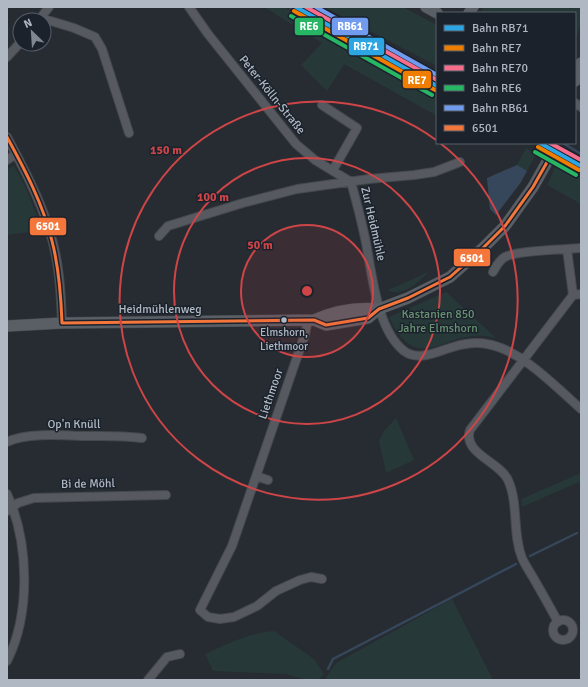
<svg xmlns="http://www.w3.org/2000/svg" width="588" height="687" font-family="Signika,sans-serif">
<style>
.green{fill:#273838}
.water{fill:#37475b}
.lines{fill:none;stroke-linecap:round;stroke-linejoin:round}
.stream{stroke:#37475b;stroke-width:2.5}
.street-casing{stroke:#44484d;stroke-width:10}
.secondary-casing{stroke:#44484d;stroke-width:12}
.street{stroke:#565a60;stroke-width:8}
.secondary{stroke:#5a5e65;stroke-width:11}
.bus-1-casing{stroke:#1b222c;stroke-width:6}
.bus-1{stroke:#f5763a;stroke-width:3}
.rail-1-casing{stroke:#1b222c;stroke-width:7}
.rail-2-casing{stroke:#1b222c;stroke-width:7}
.rail-3-casing{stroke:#1b222c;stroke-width:7}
.rail-4-casing{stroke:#1b222c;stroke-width:7}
.rail-5-casing{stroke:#1b222c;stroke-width:7}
.rail-1{stroke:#2da5e2;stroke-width:4}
.rail-2{stroke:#ef7d00;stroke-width:4}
.rail-3{stroke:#f66e8c;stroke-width:4}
.rail-4{stroke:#26b664;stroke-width:4}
.rail-5{stroke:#709bef;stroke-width:4}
.ring{fill:none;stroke:#ce4547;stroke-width:2}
.bus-dot{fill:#b0b8c3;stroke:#1b222c;stroke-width:1.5}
.labels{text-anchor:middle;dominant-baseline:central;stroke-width:3;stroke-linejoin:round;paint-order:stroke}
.bus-label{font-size:11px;fill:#b0b8c3;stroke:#1b222c}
.street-label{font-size:12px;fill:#b0b8c3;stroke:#1b222c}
.park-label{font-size:12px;fill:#699271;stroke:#1b222c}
.centre{fill:#ce4547;stroke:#1b222c;stroke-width:2}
.ring-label{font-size:12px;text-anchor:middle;font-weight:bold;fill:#ce4547;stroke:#1b222c;stroke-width:3;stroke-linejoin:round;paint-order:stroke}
.line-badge{stroke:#1b222c;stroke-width:1.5}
.badge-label{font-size:11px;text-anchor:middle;font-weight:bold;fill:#fff}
</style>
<rect width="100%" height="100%" fill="#262c32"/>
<path class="green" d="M264 7H284L437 92V116L344 64 327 91 301 65 322 43Z
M324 7H403L437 25V66Z
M484 7H581V22L575 42V13H479Z
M526 148 536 154 521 182 496 215 490 209 487 178 517 165Z
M559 158 581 172V204L547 185Z
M14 166 26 188 42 229 30 232 7 235V169Z
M430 271C418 282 404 298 387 290L400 285Z
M446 292 496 338C484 335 473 335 462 338 442 342 422 358 404 340 397 334 393 325 389 317Z
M396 418 414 460 386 473 379 441 384 431Z
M581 473V481L522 507 521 499Z
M452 599 493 680H324L336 663Z
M274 631 314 659 324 674 319 680H307L286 674 213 671 205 654C227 644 249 633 274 631Z"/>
<path class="water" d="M517 165 527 171 521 182 496 215 490 209 487 178Z"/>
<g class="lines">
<path class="stream" d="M289 7 437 90
M315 7 437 73
M535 143 548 150
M563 143 581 154
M553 153 581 169
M530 556 577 533
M328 669 333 659 516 564"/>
<defs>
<path id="street" d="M189 7 208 34 296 144 315 160 351 182
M41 18 74 28 95 37 102 49 129 133
M39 20 49 7
M7 57 20 43
M575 103 581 107
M322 105 357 128 333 170
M7 137C23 167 39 197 49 229 59 259 61 292 62 323
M7 160 16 154
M351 182C356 200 361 219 365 238 372 271 376 329 404 351 419 362 438 351 453 347 463 344 476 342 487 344 520 349 556 387 581 409
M159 236 168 226 243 203 297 189 369 179 414 175 434 172 460 162
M567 249 581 248
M493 272C496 267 499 260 505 257 515 251 553 250 567 249L573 295
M308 320 305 334 232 546 200 610 208 617 220 619 234 617 257 606 276 591 300 580 311 577 322 579
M7 442C26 433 59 435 80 436 101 436 121 435 142 438
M256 476 268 480
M7 494C29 542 31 613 7 661
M7 511 18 503 34 498 166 495
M553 630a10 10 0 1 1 20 0a10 10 0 1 1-20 0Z
M558 622C550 607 542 593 534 579 530 572 525 565 522 558 512 533 519 504 508 480 500 462 462 453 470 430L573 295 581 294
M148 680 167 657 180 654"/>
<path id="secondary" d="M426 7 437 13
M469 13 473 7
M575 81 581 63
M314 320 326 325 368 318 379 309 408 298 450 277 484 247 505 226 533 187 546 164 554 143
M7 326 62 323 314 320C334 311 358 307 379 309"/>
</defs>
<use href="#street" class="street-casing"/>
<use href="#secondary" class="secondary-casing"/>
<use href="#street" class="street"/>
<use href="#secondary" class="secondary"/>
<defs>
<path id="bus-1" d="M7 137C25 170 43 204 52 241 59 268 61 295 62 323
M62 323 314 320 326 325 368 318 379 309 408 298 450 277 484 247 505 226 533 187 546 164 554 143"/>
</defs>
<use href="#bus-1" class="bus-1-casing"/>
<use href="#bus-1" class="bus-1"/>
<defs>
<path id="rail-1" d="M296 7 437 86
M540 143 581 166"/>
<path id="rail-2" d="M294 11 435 90
M538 147 579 170"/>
<path id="rail-3" d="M306 7 437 80
M550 143 581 160"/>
<path id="rail-4" d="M291 16 432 95
M535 152 576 175"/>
<path id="rail-5" d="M316 7 437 75"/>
</defs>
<use href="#rail-1" class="rail-1-casing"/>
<use href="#rail-2" class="rail-2-casing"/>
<use href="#rail-3" class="rail-3-casing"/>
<use href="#rail-4" class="rail-4-casing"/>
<use href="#rail-5" class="rail-5-casing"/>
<use href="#rail-1" class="rail-1"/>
<use href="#rail-2" class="rail-2"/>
<use href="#rail-3" class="rail-3"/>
<use href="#rail-4" class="rail-4"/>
<use href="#rail-5" class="rail-5"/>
</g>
<circle cx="307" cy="291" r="66" fill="#ce4547" fill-opacity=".12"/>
<g class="ring">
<circle cx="307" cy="291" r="66"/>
<circle cx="307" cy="291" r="133"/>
<path d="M440 143A199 199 0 1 1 436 140"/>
</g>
<circle class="bus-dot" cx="284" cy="320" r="3.5"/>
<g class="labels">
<g class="bus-label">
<text x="284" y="332">Elmshorn,<tspan x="284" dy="14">Liethmoor</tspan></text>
</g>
<g class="street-label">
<text transform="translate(272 95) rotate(51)">Peter-Kölln-Straße</text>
<text transform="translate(373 224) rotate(77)">Zur Heidmühle</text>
<text x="160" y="309">Heidmühlenweg</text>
<text transform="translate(271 394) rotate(-71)">Liethmoor</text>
<text x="74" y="424">Op'n Knüll</text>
<text transform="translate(88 484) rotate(-1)">Bi de Möhl</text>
</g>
<g class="park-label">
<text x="438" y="314">Kastanien 850<tspan x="438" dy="14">Jahre Elmshorn</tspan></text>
</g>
</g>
<circle cx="307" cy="291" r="6" class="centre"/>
<g class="ring-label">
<text x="166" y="154">150 m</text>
<text x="213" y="201">100 m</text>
<text x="260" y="249">50 m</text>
</g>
<g class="line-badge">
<rect x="294" y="17" width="30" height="19" rx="4" fill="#26b664"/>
<rect x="331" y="17" width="38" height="19" rx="4" fill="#709bef"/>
<rect x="348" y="37" width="37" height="19" rx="4" fill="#2da5e2"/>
<rect x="402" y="70" width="30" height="19" rx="4" fill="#ef7d00"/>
<rect x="29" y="217" width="38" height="19" rx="4" fill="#f5763a"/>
<rect x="453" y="248" width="38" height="19" rx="4" fill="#f5763a"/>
</g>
<g class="badge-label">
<text x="309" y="30">RE6</text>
<text x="350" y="30">RB61</text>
<text x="366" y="50">RB71</text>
<text x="417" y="84">RE7</text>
<text x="48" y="230">6501</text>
<text x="472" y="262">6501</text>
</g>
<rect width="588" height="687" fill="none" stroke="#b0b8c3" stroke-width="16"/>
<rect x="436" y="12" width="140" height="132" fill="#1b222c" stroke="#575e68"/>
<rect x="444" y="25" width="20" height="6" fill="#2da5e2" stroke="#575e68"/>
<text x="472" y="32" font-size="12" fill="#b0b8c3">Bahn RB71</text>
<rect x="444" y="45" width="20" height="6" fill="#ef7d00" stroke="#575e68"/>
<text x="472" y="52" font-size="12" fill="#b0b8c3">Bahn RE7</text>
<rect x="444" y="65" width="20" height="6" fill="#f66e8c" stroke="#575e68"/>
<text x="472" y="72" font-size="12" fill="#b0b8c3">Bahn RE70</text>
<rect x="444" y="85" width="20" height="6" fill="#26b664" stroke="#575e68"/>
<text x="472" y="92" font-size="12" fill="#b0b8c3">Bahn RE6</text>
<rect x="444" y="105" width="20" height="6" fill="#709bef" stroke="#575e68"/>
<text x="472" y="112" font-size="12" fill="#b0b8c3">Bahn RB61</text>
<rect x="444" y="125" width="20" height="6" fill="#f5763a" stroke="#575e68"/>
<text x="472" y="132" font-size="12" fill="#b0b8c3">6501</text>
<g transform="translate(32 32) rotate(335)"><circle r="19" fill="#1b222c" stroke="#575e68"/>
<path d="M0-3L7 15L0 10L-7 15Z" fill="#808790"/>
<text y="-6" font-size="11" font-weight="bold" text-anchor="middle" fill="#b0b8c3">N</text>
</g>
</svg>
